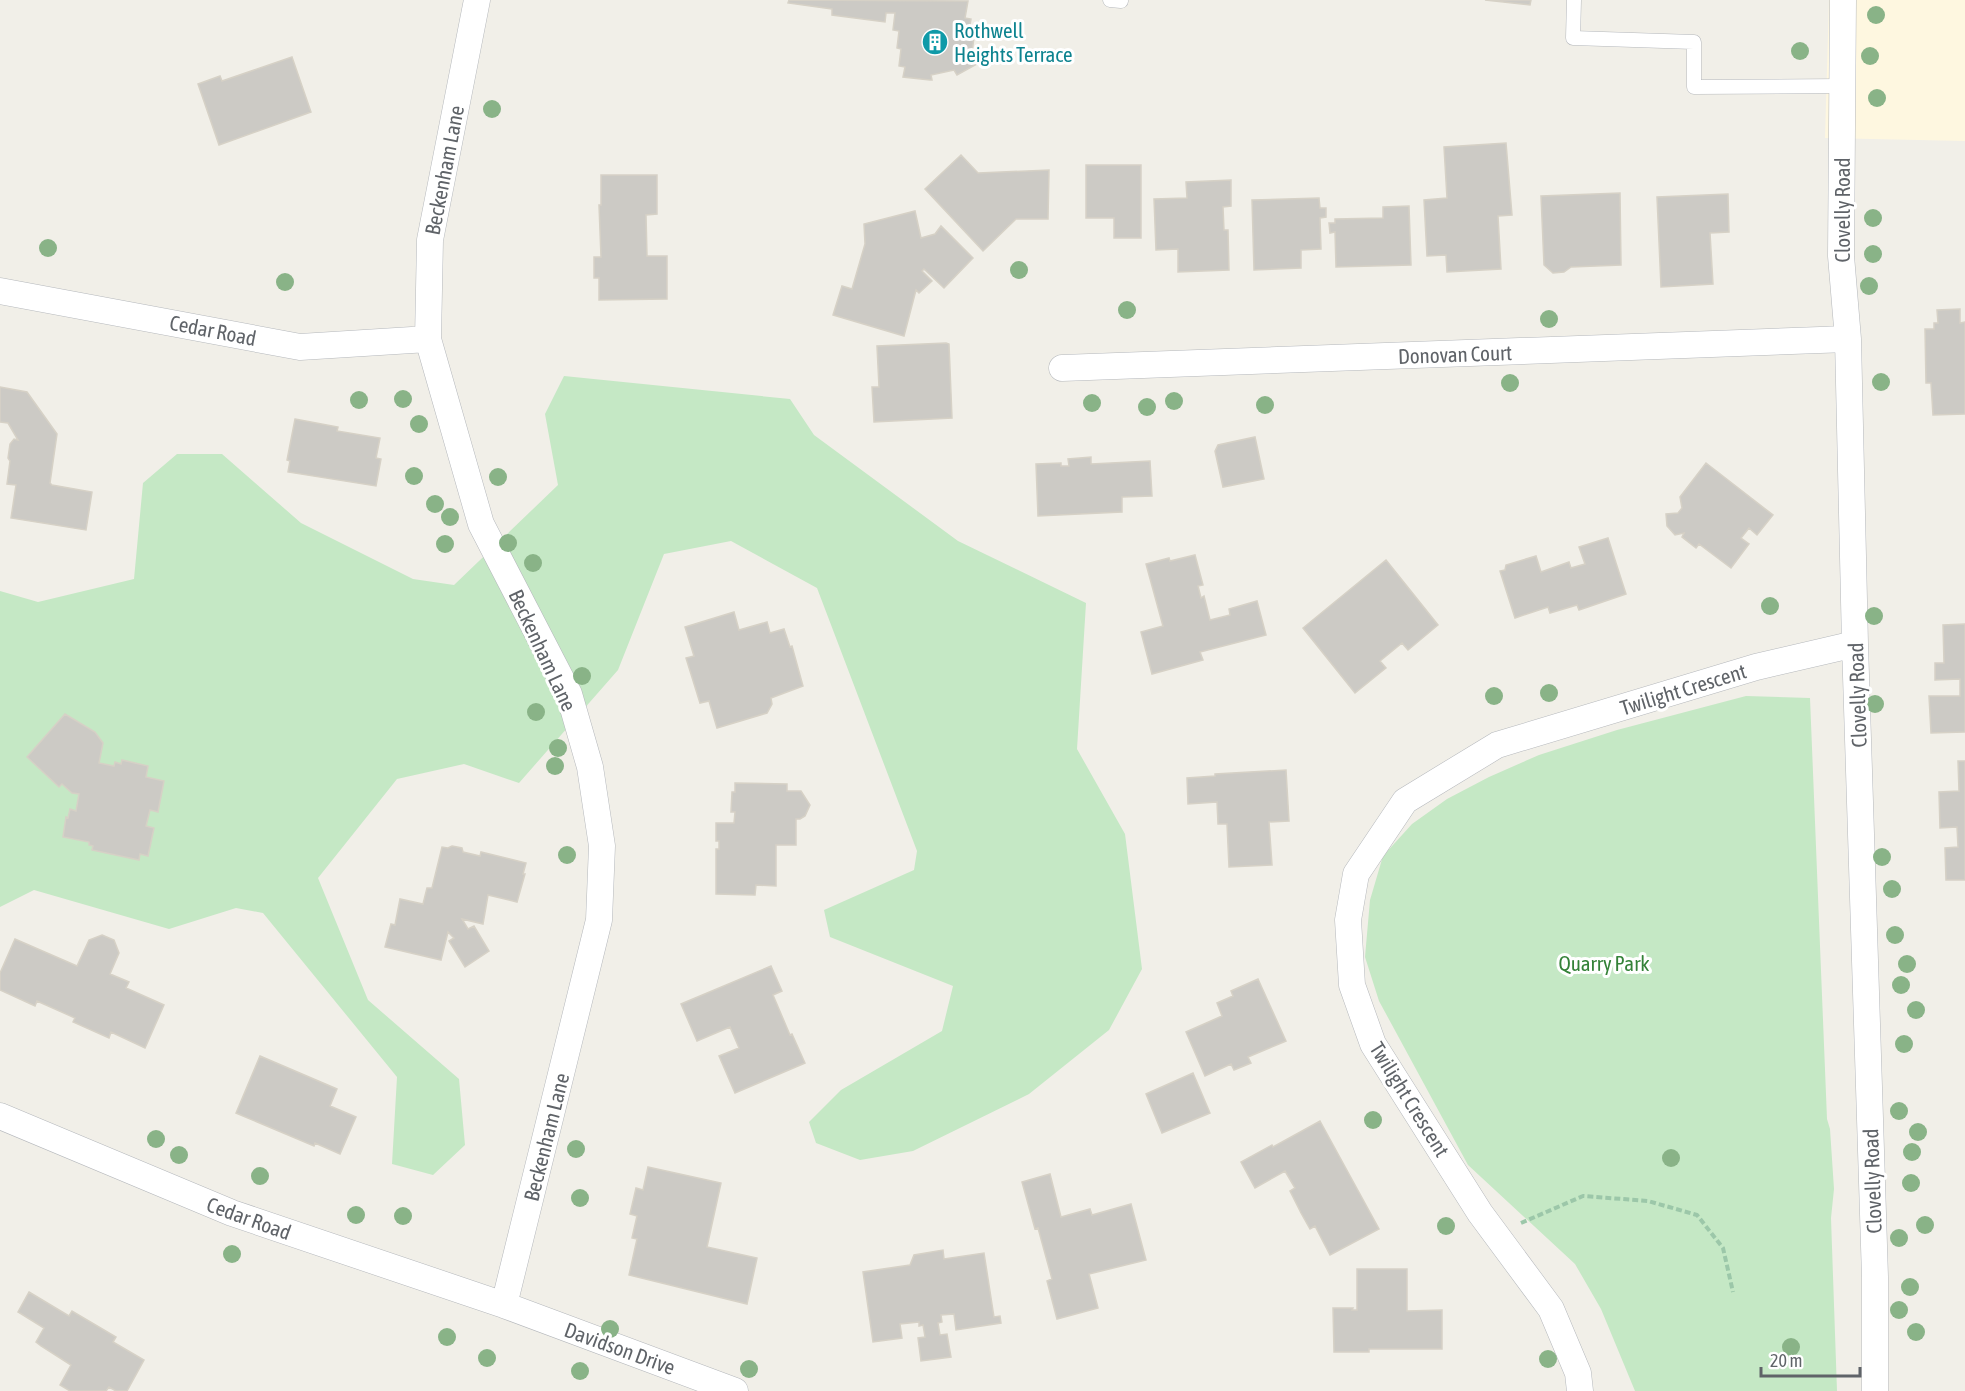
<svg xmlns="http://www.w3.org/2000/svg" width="1965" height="1391" font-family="'Asap Condensed',sans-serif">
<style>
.commercial{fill:#fef7e0}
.green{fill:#c5e8c5}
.building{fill:#cccac5;stroke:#d6d1c6;stroke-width:1.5}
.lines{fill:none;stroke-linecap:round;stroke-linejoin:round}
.lane-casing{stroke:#b5b8bc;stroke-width:15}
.street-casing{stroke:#b5b8bc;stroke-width:27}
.path{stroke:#9cc7a9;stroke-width:4;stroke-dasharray:6 3;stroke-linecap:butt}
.lane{stroke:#fff;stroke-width:14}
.street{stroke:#fff;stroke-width:26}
.tree{fill:#89b387}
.labels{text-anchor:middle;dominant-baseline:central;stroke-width:6;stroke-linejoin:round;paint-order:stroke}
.culture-label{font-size:21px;fill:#0d838f;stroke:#fff;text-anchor:start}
.street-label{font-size:21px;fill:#5f6368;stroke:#fff}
.park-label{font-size:21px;fill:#348238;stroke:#fff}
</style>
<rect width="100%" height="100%" fill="#f1efe8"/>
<path class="commercial" d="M1829 0H1965V141L1825 138Z"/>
<path class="green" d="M564 376 790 399 814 435 958 541 1086 603 1077 749 1125 834 1142 969 1109 1030 1029 1094 913 1151 860 1160 816 1143 809 1122 841 1090 942 1031 953 986 830 937 824 910 914 870 917 851 817 588 731 541 664 554 618 670 519 783 464 764 397 779 318 878 368 1000 459 1079 465 1145 433 1175 392 1164 397 1077 263 913 236 908 169 929 34 890 0 907V591L38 602 134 579 143 483 177 454H222L301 523 413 579 454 585 558 485 545 414Z
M1746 696 1810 698 1827 1119 1830 1129 1834 1189 1831 1218 1837 1391H1635L1601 1309 1575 1264 1468 1165 1379 1001 1365 957 1370 900 1383 856 1412 824 1447 799 1489 777 1539 755 1617 730Z"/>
<path class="building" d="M789 0 968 1 965 18 971 19 968 36 974 37 972 53 977 64 957 75 954 70 931 75 932 80H930L903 77 905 67 899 66 901 49 897 48 899 31 893 30 895 13H886L885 22 832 15V9L788 3Z
M1485 0H1531L1530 5Z
M292 57 311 112 219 145 198 84 220 76 222 81Z
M1506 143 1512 215 1498 216 1501 269 1447 272 1446 255 1427 256 1424 200 1447 198 1444 147Z
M961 155 978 173 1049 170 1048 219H1016L983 251 925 189Z
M1086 165H1141V238H1114V218H1086Z
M601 175H657V214L646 215 647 256H667V299L599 300V278H594V257H601L599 205H601Z
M1231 180V206L1223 207 1224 230H1228L1229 270 1178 272V249L1156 250 1154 199 1187 198 1186 182Z
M1620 193 1621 265 1571 267 1564 272 1553 273 1544 265 1541 196Z
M1728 194 1729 232 1710 233 1713 284 1661 287 1657 197Z
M1319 198 1320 208H1326V217L1320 218 1321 249 1301 250V268L1254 270 1252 200Z
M1409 206 1411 265 1336 267 1335 232 1330 233 1329 223H1335V219L1383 218V207Z
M915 211 921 238 935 234 941 226 973 258 944 288 924 269 922 271 932 281 919 293 916 290 904 336 833 315 842 286 852 289 865 244 864 224Z
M1960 309V323L1965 322V414L1933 415 1931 383H1926L1925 329H1934V323H1938L1937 310Z
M946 343 949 344 952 418 874 422 872 387H879L877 346Z
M0 387 27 392 57 434 50 483 52 485 92 492 86 530 11 518 16 485 7 484 10 461 8 458 10 444 14 439 18 440 8 423 0 422Z
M295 419 338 427 337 431 380 438 376 458 381 459 376 486 288 472 290 461 287 460Z
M1255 437 1264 479 1223 487 1215 451 1218 445Z
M1091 457V464L1150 461 1152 496 1122 497V512L1038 516 1036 464 1061 463V466H1069L1068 459Z
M1706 463 1773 515 1757 535 1749 528 1741 538 1749 544 1731 568 1699 544 1696 548 1682 537 1684 533 1675 535 1667 526 1666 514 1678 513 1682 508 1680 497Z
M1608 538 1626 594 1579 610 1577 605 1550 613 1548 607 1515 618 1500 571 1505 570 1506 565 1536 556 1541 572 1569 562 1571 568 1585 564 1579 547Z
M1195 555 1203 585 1198 586 1201 598 1204 596 1210 620 1230 615 1229 609 1257 601 1266 635 1200 652 1203 660 1152 674 1141 632 1163 626 1146 564 1169 558 1170 561Z
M1386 560 1438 625 1408 650 1402 643 1380 661 1386 668 1355 693 1303 628Z
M734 612 739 630 767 622 770 633 784 629 790 647 792 646 803 686 771 698 772 704 767 713 717 728 709 701 700 703 686 658 694 656 685 627Z
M1965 624V732L1931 733 1929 696H1960V679L1935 680V663H1944L1943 625Z
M65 714 95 732 103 743 99 763 114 766 115 762 121 764 122 760 148 766 146 777 164 781 158 812 150 810 146 826 154 828 148 856 140 854 139 860 92 850 93 846 89 845V842L63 837 66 817 68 818 70 809 76 811 79 794 72 793 62 784 59 787 27 757Z
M1958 761H1965V880H1946L1945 848 1958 847 1957 827 1940 828 1939 792 1959 791Z
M1286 770 1289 821 1269 822 1272 865 1229 867 1227 824H1218L1217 802 1188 804 1187 778 1215 776V774Z
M735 783 787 784V791H801L810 805 805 816 800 819H796V845H776V886L756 885 755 895 716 894V849H719V841H716V823H734L735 812H731L732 792H735Z
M452 846 462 848 463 852 480 856 481 852 526 863 523 874H525L517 902 488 895 483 924 462 919 468 929 474 926 489 951 465 967 449 941 454 938 448 932 441 960 385 947 391 924 395 925 400 899 423 904 427 888H432L442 847 448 848Z
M102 935 114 940 119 953 110 974 129 982 126 988 164 1005 145 1048 111 1032 109 1038 73 1022 75 1018 37 1001 35 1006 0 990V973L15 939 77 966 89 940Z
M771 966 782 991 773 995 790 1035 792 1034 805 1063 735 1093 719 1056 739 1048 730 1027 697 1041 681 1004Z
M1258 979 1286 1041 1248 1057 1251 1063 1234 1070 1231 1064 1205 1076 1186 1032 1222 1016 1217 1003 1233 996 1231 991Z
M260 1056 337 1089 330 1106 356 1117 340 1154 315 1143 314 1146 236 1113Z
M1193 1073 1210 1113 1162 1133 1146 1094Z
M1320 1121 1379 1229 1330 1255 1315 1226 1310 1229 1301 1213 1290 1191 1295 1188 1285 1171 1255 1188 1241 1162 1272 1145 1273 1147Z
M648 1167 721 1183 707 1247 757 1258 747 1304 629 1275 637 1239 632 1238 637 1216 630 1214 636 1188 643 1190Z
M1050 1174 1061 1217 1090 1209 1092 1215 1131 1204 1146 1260 1089 1274 1098 1308 1057 1319 1047 1281 1052 1279 1038 1228 1035 1229 1022 1182Z
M943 1250 944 1259 984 1253 994 1317 1000 1316 1001 1323 956 1330 954 1314 941 1315 942 1322 938 1323 940 1335 947 1334 951 1357 921 1361 918 1338 925 1337 923 1325 919 1326V1322L900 1324 902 1338 873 1342 863 1272 910 1265 914 1255Z
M1357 1269H1407V1311L1442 1310V1349H1369V1352H1334L1333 1308H1353L1352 1310H1357Z
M29 1292 69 1316 72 1311 116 1337 113 1342 144 1360 127 1391H116L109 1387 106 1391H70L60 1385 71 1365 41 1346 36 1342 44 1328 18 1312Z"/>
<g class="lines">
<defs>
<path id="lane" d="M1110 0 1121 1
M1574 0 1573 38 1694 42V87L1843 86"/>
<path id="street" d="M477 0 430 240 428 339 481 524 569 694 590 767 602 846 599 920 504 1305
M1843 0 1841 256 1848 339 1855 644 1875 1277V1391
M0 291 300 347 428 339
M1062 368 1848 339
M0 1116 232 1213 504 1305 735 1391
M1580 1391 1578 1373 1551 1309 1480 1213 1373 1044 1352 985 1348 920 1356 874 1405 801 1497 745 1756 667 1855 644"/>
</defs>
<use href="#lane" class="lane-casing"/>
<use href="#street" class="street-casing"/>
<path class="path" d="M1521 1223 1583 1196 1648 1201 1697 1215 1723 1248 1733 1292"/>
<use href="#lane" class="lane"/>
<use href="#street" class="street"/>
</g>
<g class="tree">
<circle cx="1876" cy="15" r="9"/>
<circle cx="1800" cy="51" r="9"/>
<circle cx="1870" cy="56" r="9"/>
<circle cx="1877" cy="98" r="9"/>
<circle cx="492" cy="109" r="9"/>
<circle cx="1873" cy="218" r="9"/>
<circle cx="48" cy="248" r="9"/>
<circle cx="1873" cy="254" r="9"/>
<circle cx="1019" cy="270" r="9"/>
<circle cx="285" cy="282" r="9"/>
<circle cx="1869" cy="286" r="9"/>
<circle cx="1127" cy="310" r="9"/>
<circle cx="1549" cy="319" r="9"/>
<circle cx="1881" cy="382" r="9"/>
<circle cx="1510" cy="383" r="9"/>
<circle cx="403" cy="399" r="9"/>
<circle cx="359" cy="400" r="9"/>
<circle cx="1174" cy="401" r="9"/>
<circle cx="1092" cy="403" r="9"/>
<circle cx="1265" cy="405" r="9"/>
<circle cx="1147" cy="407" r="9"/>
<circle cx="419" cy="424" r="9"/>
<circle cx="414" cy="476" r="9"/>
<circle cx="498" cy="477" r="9"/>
<circle cx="435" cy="504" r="9"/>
<circle cx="450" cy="517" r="9"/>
<circle cx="508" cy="543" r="9"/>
<circle cx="445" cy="544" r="9"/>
<circle cx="533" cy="563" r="9"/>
<circle cx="1770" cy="606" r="9"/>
<circle cx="1874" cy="616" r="9"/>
<circle cx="582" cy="676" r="9"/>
<circle cx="1549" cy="693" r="9"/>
<circle cx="1494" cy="696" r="9"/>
<circle cx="1875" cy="704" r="9"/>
<circle cx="536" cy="712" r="9"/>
<circle cx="558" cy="748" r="9"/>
<circle cx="555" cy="766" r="9"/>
<circle cx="567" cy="855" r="9"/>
<circle cx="1882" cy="857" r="9"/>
<circle cx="1892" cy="889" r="9"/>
<circle cx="1895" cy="935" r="9"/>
<circle cx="1907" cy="964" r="9"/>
<circle cx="1901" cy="985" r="9"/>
<circle cx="1916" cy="1010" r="9"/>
<circle cx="1904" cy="1044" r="9"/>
<circle cx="1899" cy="1111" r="9"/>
<circle cx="1373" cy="1120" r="9"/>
<circle cx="1918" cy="1132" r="9"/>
<circle cx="156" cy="1139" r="9"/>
<circle cx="576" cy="1149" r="9"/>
<circle cx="1912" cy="1152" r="9"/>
<circle cx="179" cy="1155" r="9"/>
<circle cx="1671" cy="1158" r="9"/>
<circle cx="260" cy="1176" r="9"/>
<circle cx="1911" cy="1183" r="9"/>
<circle cx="580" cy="1198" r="9"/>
<circle cx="356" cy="1215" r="9"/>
<circle cx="403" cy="1216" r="9"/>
<circle cx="1925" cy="1225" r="9"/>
<circle cx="1446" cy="1226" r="9"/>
<circle cx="1899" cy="1238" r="9"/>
<circle cx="232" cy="1254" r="9"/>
<circle cx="1910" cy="1287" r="9"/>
<circle cx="1899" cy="1310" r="9"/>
<circle cx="610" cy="1329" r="9"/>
<circle cx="1916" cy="1332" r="9"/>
<circle cx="447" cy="1337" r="9"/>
<circle cx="1791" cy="1347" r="9"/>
<circle cx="487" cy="1358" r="9"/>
<circle cx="1548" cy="1359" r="9"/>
<circle cx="749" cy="1369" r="9"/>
<circle cx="580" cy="1371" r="9"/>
</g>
<defs>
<symbol id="building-disc" viewBox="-11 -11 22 22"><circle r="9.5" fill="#0f9aa8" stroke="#fff"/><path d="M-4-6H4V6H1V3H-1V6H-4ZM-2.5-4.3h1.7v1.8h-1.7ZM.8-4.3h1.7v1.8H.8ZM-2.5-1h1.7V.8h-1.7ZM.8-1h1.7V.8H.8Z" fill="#fff"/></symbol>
</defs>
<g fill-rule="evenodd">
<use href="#building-disc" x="920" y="27" width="30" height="30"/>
</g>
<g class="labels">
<g class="culture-label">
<text x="954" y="30">Rothwell<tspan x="954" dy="24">Heights Terrace</tspan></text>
</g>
<g class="street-label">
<text transform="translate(444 170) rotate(-79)">Beckenham Lane</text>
<text transform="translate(1842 210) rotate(-90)">Clovelly Road</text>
<text transform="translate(213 330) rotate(11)">Cedar Road</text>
<text transform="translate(1455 354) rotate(-2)">Donovan Court</text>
<text transform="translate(543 650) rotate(65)">Beckenham Lane</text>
<text transform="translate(1683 689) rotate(-17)">Twilight Crescent</text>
<text transform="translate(1857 695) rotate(-92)">Clovelly Road</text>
<text transform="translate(1410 1099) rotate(58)">Twilight Crescent</text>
<text transform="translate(546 1137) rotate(-76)">Beckenham Lane</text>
<text transform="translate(1872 1181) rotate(-92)">Clovelly Road</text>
<text transform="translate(249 1218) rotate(20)">Cedar Road</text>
<text transform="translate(620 1348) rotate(20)">Davidson Drive</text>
</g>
<g class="park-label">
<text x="1604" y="963">Quarry Park</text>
</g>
</g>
<path d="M1761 1367v9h99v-9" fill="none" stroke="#5f6368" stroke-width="3"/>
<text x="1770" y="1367" font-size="18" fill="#5f6368" stroke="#ffffff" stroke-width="4.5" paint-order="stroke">20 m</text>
</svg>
